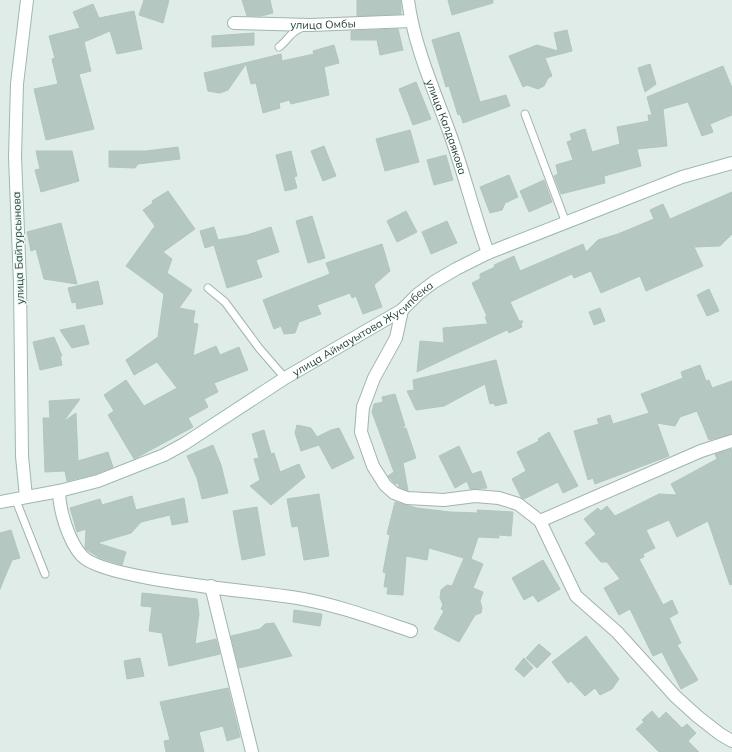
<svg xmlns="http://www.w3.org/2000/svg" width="732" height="752" font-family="Mulish,sans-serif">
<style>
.building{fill:#b4c7c0;stroke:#b1c6be}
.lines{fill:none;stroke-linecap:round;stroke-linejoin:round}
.lane-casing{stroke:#a1b4af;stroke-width:9}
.street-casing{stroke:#a1b4af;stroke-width:14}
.secondary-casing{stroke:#9cb9b0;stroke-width:14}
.lane{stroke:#fff;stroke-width:7}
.street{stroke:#fff;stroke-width:12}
.secondary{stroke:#fff;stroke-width:12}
.labels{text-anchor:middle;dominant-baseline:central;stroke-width:3;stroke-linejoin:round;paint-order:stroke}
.street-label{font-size:11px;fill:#1e3e37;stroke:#f0f8f4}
</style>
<rect width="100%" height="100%" fill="#dfece7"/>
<path class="building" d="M144 0H169L163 23 139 15Z
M242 0H270L273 13 261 16H247Z
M357 0H401V14L357 16Z
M448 0H493V3L452 15Z
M93 4 99 18 134 11 142 49 117 54 110 31 84 42 91 71 79 74 94 129 46 140 34 89 58 84 52 59 55 58 49 36 80 28 73 12Z
M398 29 403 50 380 55 377 40H351V31Z
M567 30 572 51 545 58 552 76 548 78 544 86 538 89 527 85 523 87 509 56 537 45 558 51 554 33Z
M459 32 480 102 506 95 510 106 463 123 460 114 458 115 449 86 446 87 432 40Z
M254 33V45L212 47V36Z
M334 45 339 63 324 67 329 95 291 104 289 100 279 103 280 108 263 113 256 83 251 84 246 64 228 90 220 93 208 91 204 73 281 54 282 61 314 54 313 51Z
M650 64 656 84 645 92 638 68Z
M723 66 732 88V115L710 124 713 132 702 136 688 102 663 109 667 146 637 149 641 166 604 176 605 183 561 194 554 176 558 174 556 165 573 160 567 142 572 140 570 134 585 129 592 152 620 144 617 127 649 121 648 115H652L647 97Z
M416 82 431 119 413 125 399 89Z
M410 130 419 162 385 171 376 139Z
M324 146 336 176 323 181 311 151Z
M178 147 180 159 138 164 135 168 109 167V151H146Z
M36 151H72L79 181 41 192 35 170 40 169Z
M291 151 297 176 294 177 297 188 285 191 276 155Z
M446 155 453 180 434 185 427 160Z
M509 175 518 197 505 203 502 210 490 213 480 187Z
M544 180 552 202 529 212 520 191Z
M168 191 195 229 163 252 172 259 167 273 192 290 179 308 195 311 193 323 198 324 193 356 216 346 220 355 239 347 248 370 214 383 218 392 204 399 208 407 188 418 193 427 134 459 108 415 114 411 104 395 126 380 144 406 177 388 157 362 134 375 126 360 158 337 164 294 126 266 155 226 143 210 153 203 152 201Z
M732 192V234L720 246 694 247 703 266 646 291 640 276 601 293 591 271 574 278 572 274 510 302 519 321H523L521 324 522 327 509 333 507 330 417 372 420 341 444 343 443 328 488 324 485 317 487 316 472 283 480 279V274L495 267 494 265 514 256 520 271 583 244 586 252 598 240 618 234 654 219 650 210 663 204 670 219Z
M406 211 417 232 397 242 387 221Z
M312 216 325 258 308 263 296 221Z
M447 221 457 243 431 254 422 232Z
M61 223 77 284 44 279 36 249 31 251 27 232Z
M214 227 218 240 247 235 271 227 279 252 256 260 262 277 227 288 214 245 205 248 200 231Z
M382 244 390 271 374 285 382 307 363 314 356 296 352 298 350 293 317 305 321 314 299 322 295 333 284 334 281 326 274 329 263 300 330 274 326 263Z
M98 281 103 304 77 309 76 302 72 303 68 288Z
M709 289 719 311 707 316 697 295Z
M600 308 605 321 594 325 589 312Z
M84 325 89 344 72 348 60 330Z
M54 337 62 356H60L62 365 40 370 33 342Z
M496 360 507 403 495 406 494 403 490 404 485 384 444 406 416 410 407 391 414 390 413 380Z
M700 365 706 381 709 380 712 388 732 381V434L709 440 697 411 680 417 675 426 657 423 669 456 595 484 593 478 588 480 574 431 599 424 597 419 610 415 613 424 649 413 641 394 683 378 681 372Z
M395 394 405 426 401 429 406 428 416 458 403 463 408 491 399 487 398 483 395 484 388 476 394 472 372 412 374 404 383 402 382 397Z
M80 399 63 422 76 413 78 461 108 452 113 467 96 474 67 481 65 471 45 472 43 418H50L49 401Z
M297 425 311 428 317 437 331 430 339 428 354 458 332 469 319 445 301 451 295 433Z
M264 430 271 454 274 453 280 472 299 464 305 477 271 505 250 486 260 480 254 459 259 458 252 434Z
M549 432 578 486 563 493 558 482 524 499 521 497 512 479 526 471 517 452 539 441 538 439Z
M213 445 221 465 228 493 202 499 197 478 187 456Z
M459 446 472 474 481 471 487 488 470 489 467 481 455 488 439 456Z
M732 449V584L730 585 708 521 677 537 669 520 646 530 655 548 643 554 644 557 639 559 663 605 672 600 678 613 669 618 681 643 677 645 698 680 681 689 662 652 653 656 630 609 619 615 604 588 620 579 607 562H601L585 543 596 534 584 519 598 508 601 511 607 506 615 516 659 494 677 495 671 484 717 459 715 454Z
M319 494 329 556 304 560 298 526 292 527 287 499Z
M132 496 136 510 184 498 188 522 172 525 170 515 141 522 131 533 97 543 126 552 122 565 100 558 87 550 85 548 86 529 77 532 70 508 100 499 102 505Z
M395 502 417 508 450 512 478 513 477 510 513 512 511 536 499 535V538L478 537 471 559 483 564 473 588 483 592 480 601 482 608 481 613 475 615 459 642 434 629 444 611 441 609 443 605 440 598 441 590 447 585 452 586 464 558 429 548 427 560 406 556 403 595 387 594 388 587H384L386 573 383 572 390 535 387 534Z
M257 507 265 555 242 560 233 511Z
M11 530 20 558 12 560 0 589V533Z
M543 560 560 589 538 602 533 595 524 600 512 578Z
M142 593 197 599 199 614 195 644 216 639 220 654 169 666 162 633 149 631 152 607 141 606Z
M294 610 322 614 320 626 293 622Z
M274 623 292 656 239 668 231 636 260 629 265 624Z
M586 636 619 679 612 689 600 695 595 688 585 696 571 681 568 683 552 662Z
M539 644 551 654 537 668 526 658Z
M140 658 144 676 127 679 124 661Z
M524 658 533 668 524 677 515 669Z
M228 688 240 737 227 741 223 726 199 732 204 752H166L164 741 170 740 160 702Z
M652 711 659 719 666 712 682 728 687 724 696 733 688 741 699 752H659L636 729 644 722 642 720Z"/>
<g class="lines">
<defs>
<path id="lane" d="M279 47C288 40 292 30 304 27
M525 114 566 223
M208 288 225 302 259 348 285 378
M15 498 45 574"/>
<g id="street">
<path id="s1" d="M408 0C414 46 434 90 450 134 464 173 474 214 488 253"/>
<path id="s2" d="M234 23 311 25 411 21"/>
<path d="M402 310 396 338 374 378 363 407 361 432 373 466 385 485 394 493 407 498 444 500 475 496 499 498 518 504 540 521 576 596 617 632 675 696 697 716 720 734 732 741"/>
<path d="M59 491C59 510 69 542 82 556 106 581 261 591 303 599 340 606 375 619 411 631"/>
<path d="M540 521 701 451 732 441"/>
<path d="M211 586 252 752"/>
</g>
<g id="secondary">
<path d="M26 497 22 456 20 283 15 157 17 84 27 0"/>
<path id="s3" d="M0 502 59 491 98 481 164 455 184 444 285 378 402 310 418 294 434 282 456 269 488 253 682 177 732 163"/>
</g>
</defs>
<use href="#lane" class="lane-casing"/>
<use href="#street" class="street-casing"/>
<use href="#secondary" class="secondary-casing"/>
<use href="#lane" class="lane"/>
<use href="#street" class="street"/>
<use href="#secondary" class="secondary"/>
</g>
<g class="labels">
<g class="street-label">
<text stroke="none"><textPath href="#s2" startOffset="89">улица Омбы</textPath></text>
<text stroke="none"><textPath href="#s1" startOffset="133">улица Калдаякова</textPath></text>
<text transform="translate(18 248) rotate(-92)">улица Байтурсынова</text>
<text stroke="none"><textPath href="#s3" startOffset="407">улица Аймауытова Жусипбека</textPath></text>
</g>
</g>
</svg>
